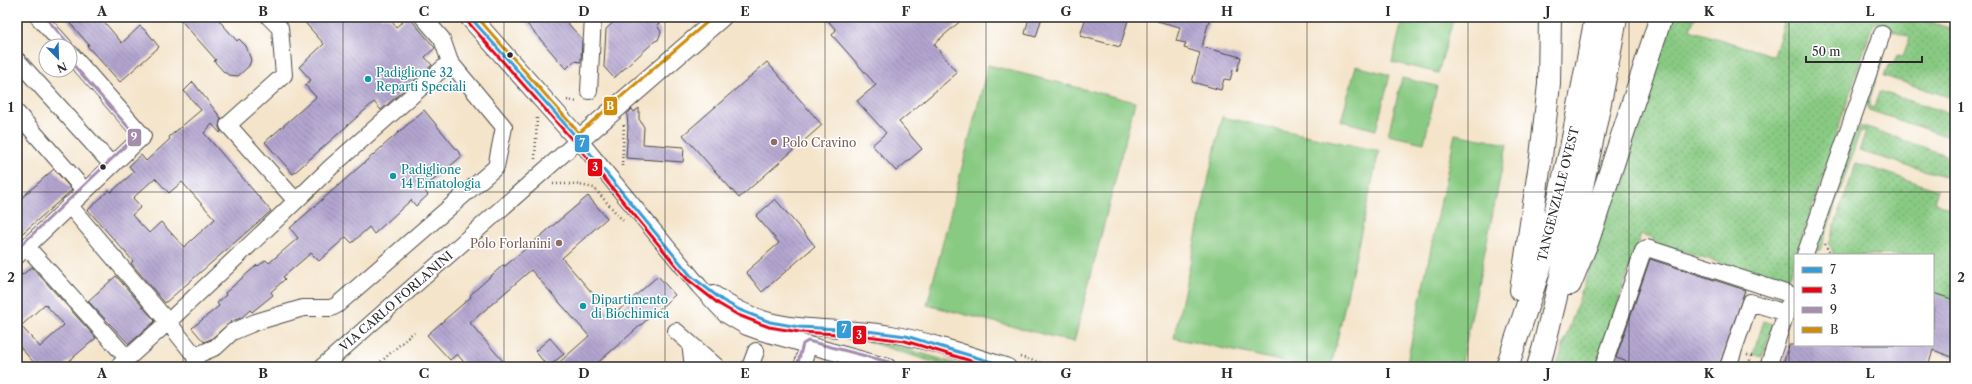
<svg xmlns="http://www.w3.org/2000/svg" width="1972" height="384" font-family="'Libre Caslon Text',serif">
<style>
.green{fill:url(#green-dots);stroke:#5a7a57}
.pitch{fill:#89ca83;stroke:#5a7a57}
.building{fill:url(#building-back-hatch);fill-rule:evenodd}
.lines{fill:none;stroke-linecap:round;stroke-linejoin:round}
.minor-casing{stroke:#494743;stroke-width:18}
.major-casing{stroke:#494743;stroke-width:22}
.highway-casing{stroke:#494743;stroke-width:24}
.path{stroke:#494743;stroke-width:2.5;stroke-dasharray:1 3;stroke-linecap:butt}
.minor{stroke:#fff;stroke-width:16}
.major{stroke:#fff;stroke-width:20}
.highway{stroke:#fff;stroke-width:22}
.bus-1-casing{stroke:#fff;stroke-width:6}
.bus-2-casing{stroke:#fff;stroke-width:6}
.bus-3-casing{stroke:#fff;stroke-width:6}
.bus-4-casing{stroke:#fff;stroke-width:6}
.bus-1{stroke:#379cd6;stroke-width:3}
.bus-2{stroke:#e30613;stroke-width:3}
.bus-3{stroke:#a58dad;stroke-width:3}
.bus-4{stroke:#ce8d09;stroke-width:3}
.grid{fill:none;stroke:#2b2b2b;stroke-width:1;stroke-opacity:0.55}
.bus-dot{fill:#2b2b2b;stroke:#fff;stroke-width:1.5}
.culture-dot{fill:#0f9aa8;stroke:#fff;stroke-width:1.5}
.education-dot{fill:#8d6e63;stroke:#fff;stroke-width:1.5}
.labels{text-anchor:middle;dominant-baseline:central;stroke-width:3;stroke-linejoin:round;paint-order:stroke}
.culture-label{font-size:12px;fill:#0d838f;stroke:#fff;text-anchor:start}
.education-label{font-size:12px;fill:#785e54;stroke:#fff;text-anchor:start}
.street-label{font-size:12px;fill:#2b2b2b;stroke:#fff}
.line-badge{stroke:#fff;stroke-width:1.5}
.badge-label{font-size:11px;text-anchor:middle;font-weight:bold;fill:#fff}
.neatline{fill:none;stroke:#2b2b2b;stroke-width:1.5}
.grid-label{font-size:13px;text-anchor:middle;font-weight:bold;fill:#2b2b2b}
</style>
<defs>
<pattern id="green-dots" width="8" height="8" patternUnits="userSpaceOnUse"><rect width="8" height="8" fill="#89ca83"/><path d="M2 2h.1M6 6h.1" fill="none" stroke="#70a46b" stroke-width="1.8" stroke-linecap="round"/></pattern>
<pattern id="building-back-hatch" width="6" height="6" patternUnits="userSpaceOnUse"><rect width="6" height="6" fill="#b2a4cf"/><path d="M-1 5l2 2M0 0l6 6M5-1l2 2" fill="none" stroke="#9186a8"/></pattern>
</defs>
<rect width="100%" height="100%" fill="#fff"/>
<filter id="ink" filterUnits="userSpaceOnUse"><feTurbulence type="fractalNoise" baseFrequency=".025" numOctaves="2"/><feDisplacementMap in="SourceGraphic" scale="8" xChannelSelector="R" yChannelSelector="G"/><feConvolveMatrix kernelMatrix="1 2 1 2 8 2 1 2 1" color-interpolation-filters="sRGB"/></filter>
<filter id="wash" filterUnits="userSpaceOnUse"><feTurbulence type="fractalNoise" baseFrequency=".012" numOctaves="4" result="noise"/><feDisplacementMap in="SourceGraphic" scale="16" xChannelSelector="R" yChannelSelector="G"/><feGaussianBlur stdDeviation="0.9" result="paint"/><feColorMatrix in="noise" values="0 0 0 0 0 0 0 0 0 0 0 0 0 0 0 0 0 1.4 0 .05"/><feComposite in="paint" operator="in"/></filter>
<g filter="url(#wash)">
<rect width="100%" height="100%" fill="#f4e4ca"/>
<path class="green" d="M1670 17H1695L1690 30 1774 56 1786 17H1915L1955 30V99L1884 76 1888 65 1894 64 1898 55 1903 56 1910 37 1873 23 1788 281 1758 271 1751 273 1652 241V238L1641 234 1597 367H1556L1643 109 1646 93Z
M1881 60 1882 63 1870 98V106L1874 108 1879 91 1955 115V139L1869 110 1866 101Z
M1859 127H1867L1951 157 1953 160 1948 175 1944 176 1859 151 1866 130 1860 132 1820 251 1816 250 1854 134Z
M1856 163 1938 190 1934 202 1955 210V302L1933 294V255H1832L1833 252 1829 243Z
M1764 321 1773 324 1762 357 1753 354Z
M868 337 966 367H949L869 342 866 339Z"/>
<path class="pitch" d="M1403 17H1454L1438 73 1392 62Z
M988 65 1135 102 1074 342 927 305Z
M1356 66 1390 75 1376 130 1341 121Z
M1402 78 1437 86 1424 143 1388 135Z
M1222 117 1379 151 1331 367H1309L1174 338Z
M1455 134 1507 144 1461 367H1406Z"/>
<g id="blocks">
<path class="building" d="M65 17H100L122 43 140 26 148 33 159 47 120 82 87 46 89 45Z
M178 17H216L237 41 239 39 246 46 251 60 249 66 238 76 229 75 224 72 214 61 216 60Z
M300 17H389L396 27 409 17 435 48 425 57 432 65 381 110 374 102 293 174 265 142 316 97 305 85 311 80 299 67 324 44Z
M521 17H562L582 39 581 62 574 61 566 69Z
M619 17H665L657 25 661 32 658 40 655 41 614 78 604 67 606 29Z
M825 17H965L934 44 957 73 899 122 922 149 896 171 872 145 886 133 857 101 876 85 832 35 836 30Z
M1029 17H1042L1036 37 1025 34Z
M1086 17H1129L1120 47 1080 36Z
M1158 17H1210L1202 47 1241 57 1237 71 1233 70 1230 80 1224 79 1221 90 1192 82 1200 53 1184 48 1186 43 1176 41 1180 27 1157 21Z
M767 62 822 125 739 198 683 135Z
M193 82 221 118 219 127 221 132 220 133 212 124 204 133 271 211 165 303 131 263 133 261 88 210 109 190 111 192 134 172 129 166 141 155 146 161 170 139 169 137 201 110 184 91ZM155 178 169 193 182 182 215 219 184 247 161 222 149 233 132 215 141 207 133 198Z
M639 108V119L644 127 643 144 684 147 683 162 626 158 628 127 627 114 632 109 634 112Z
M424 110 462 156 423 189 428 195 416 206 411 200 374 234 369 227 352 243 346 237 319 261 311 253 283 277 285 279 271 292 273 295 252 312 250 310 241 318 232 321 211 339 204 342 192 328 219 306 217 303 226 295 225 293 257 265 258 266 266 260 269 263 298 238 290 228Z
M54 169 72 190 17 238V202Z
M588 196 607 218 562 258 594 295 612 316 658 276 675 295 593 367H554L589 336 531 270 470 323 508 367H468L457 354 450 360 427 335 471 297 470 295 503 265 505 266Z
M775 199 815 246 762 292 746 272 779 243 756 216Z
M1650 259 1745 290 1719 367H1643L1616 358Z
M32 267 96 338 62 367H38L17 344V271L22 275ZM45 304 64 325 40 347 21 326Z
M116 276 155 321 129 344 88 301Z
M1933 293 1955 300V358L1933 350 1928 367H1782L1789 345H1933Z
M550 338 564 354 548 367 535 351Z"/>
</g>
</g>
<g filter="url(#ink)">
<use href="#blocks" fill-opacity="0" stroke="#494743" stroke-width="1"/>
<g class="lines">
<defs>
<path id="minor" d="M38 17 64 46
M423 17 442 39 450 62
M17 60 112 165
M589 91 593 17
M17 113 85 191
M69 205 168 322 296 201
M27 247 127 358
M1805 255 1882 34
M17 256 143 136 70 53
M714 294C776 339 823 322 891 334 931 341 970 355 1008 367
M676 331 717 367
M690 343 693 367
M195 356 216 347 232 332 256 322 303 308H331L337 305 496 167 504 127 450 62 331 167 296 201 228 125 284 75 280 28 269 17
M118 367 168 322 195 356 196 367
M322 367 579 140 699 286 725 314 747 327 761 332 888 367
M750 367 756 351
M802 367 808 346
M1603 367 1643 251 1647 248 1792 295
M1728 367 1750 302 1786 313
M1768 367 1789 304"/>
<path id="major" d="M470 17 579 140 721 17"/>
<path id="highway" d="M1570 284 1588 240 1661 17
M1521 290 1541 157 1549 84 1550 17
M1507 367 1547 246 1571 148 1596 17
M1538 367 1543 350C1570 240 1597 129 1616 17"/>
</defs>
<use href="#minor" class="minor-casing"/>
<use href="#major" class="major-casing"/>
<use href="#highway" class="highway-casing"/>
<path class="path" d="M448 17 453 23
M567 100 578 102
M535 159 537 118
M622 166 624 125
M553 184H575L594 188 624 222
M1825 244 1830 254
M1747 355 1751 356 1748 367
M1020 357 1056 367
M375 367 414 332"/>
<use href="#minor" class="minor"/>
<use href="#major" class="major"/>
<use href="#highway" class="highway"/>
<defs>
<path id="bus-1" d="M470 17 579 140 691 276 722 300 740 310 770 322 799 327 859 330 906 336 1008 367"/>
<path id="bus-2" d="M466 20 575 143 687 279 719 304 738 315 769 327 799 332 859 335 905 341 991 367"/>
<path id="bus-3" d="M45 17 68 43
M17 249 136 136 70 61
M797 366 803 344 808 341 889 362"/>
<path id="bus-4" d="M477 17 579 133 713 17"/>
</defs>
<use href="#bus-1" class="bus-1-casing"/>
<use href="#bus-2" class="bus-2-casing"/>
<use href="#bus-3" class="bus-3-casing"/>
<use href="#bus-4" class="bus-4-casing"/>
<use href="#bus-1" class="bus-1"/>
<use href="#bus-2" class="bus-2"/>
<use href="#bus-3" class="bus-3"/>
<use href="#bus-4" class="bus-4"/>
</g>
</g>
<path class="grid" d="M183 17V367M343 17V367M504 17V367M665 17V367M825 17V367M986 17V367M1147 17V367M1307 17V367M1468 17V367M1629 17V367M1789 17V367M17 192H1955"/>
<g class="bus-dot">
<circle cx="510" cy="55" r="3.5"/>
<circle cx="103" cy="167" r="3.5"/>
</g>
<g class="culture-dot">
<circle cx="368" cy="79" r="4"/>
<circle cx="393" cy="176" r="4"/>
<circle cx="583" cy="306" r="4"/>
</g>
<g class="education-dot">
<circle cx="774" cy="142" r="4"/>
<circle cx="559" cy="243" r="4"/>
</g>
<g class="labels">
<g class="culture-label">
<text x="376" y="72">Padiglione 32<tspan x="376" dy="14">Reparti Speciali</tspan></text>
<text x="401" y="169">Padiglione<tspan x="401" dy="14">14 Ematologia</tspan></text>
<text x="591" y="299">Dipartimento<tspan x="591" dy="14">di Biochimica</tspan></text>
</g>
<g class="education-label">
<text x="782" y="142">Polo Cravino</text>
<text x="551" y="243" text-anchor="end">Polo Forlanini</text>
</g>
<g class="street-label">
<text transform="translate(1558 194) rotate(-76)">TANGENZIALE OVEST</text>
<text transform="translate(396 301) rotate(-41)">VIA CARLO FORLANINI</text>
</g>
</g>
<g class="line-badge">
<rect x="603" y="96" width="15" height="20" rx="4" fill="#ce8d09"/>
<rect x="127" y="128" width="15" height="19" rx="4" fill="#a58dad"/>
<rect x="574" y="134" width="16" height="19" rx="4" fill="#379cd6"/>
<rect x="587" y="158" width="16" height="19" rx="4" fill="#e30613"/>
<rect x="836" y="320" width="16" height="19" rx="4" fill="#379cd6"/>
<rect x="852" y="325" width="15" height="20" rx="4" fill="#e30613"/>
</g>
<g class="badge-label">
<text x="610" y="110">B</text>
<text x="134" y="141">9</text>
<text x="582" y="147">7</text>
<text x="595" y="171">3</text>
<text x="844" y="333">7</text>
<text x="859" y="339">3</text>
</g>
<rect width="1972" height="384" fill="none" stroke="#fff" stroke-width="44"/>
<rect x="1794" y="254" width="140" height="92" fill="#ffffff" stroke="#aaaaaa"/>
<rect x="1802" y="267" width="20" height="6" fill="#379cd6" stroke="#aaaaaa"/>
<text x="1830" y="274" font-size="12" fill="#2b2b2b">7</text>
<rect x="1802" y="287" width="20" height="6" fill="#e30613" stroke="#aaaaaa"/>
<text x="1830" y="294" font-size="12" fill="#2b2b2b">3</text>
<rect x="1802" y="307" width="20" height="6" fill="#a58dad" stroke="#aaaaaa"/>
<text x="1830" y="314" font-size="12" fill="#2b2b2b">9</text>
<rect x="1802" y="327" width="20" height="6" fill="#ce8d09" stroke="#aaaaaa"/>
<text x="1830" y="334" font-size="12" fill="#2b2b2b">B</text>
<g transform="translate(58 58) rotate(157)"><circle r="19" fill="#ffffff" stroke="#aaaaaa"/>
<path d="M0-3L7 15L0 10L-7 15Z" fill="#1f6fb2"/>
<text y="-6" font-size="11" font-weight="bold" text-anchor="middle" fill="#2b2b2b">N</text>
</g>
<path d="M1806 56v6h116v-6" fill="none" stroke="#2b2b2b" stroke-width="2"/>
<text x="1812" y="56" font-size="12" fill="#2b2b2b" stroke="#ffffff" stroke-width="3" paint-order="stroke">50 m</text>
<rect x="22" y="22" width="1928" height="340" class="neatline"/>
<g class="grid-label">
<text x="102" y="16">A</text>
<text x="263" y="16">B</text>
<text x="424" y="16">C</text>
<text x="584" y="16">D</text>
<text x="745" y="16">E</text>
<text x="906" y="16">F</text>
<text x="1066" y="16">G</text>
<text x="1227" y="16">H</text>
<text x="1388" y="16">I</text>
<text x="1548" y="16">J</text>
<text x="1709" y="16">K</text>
<text x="1870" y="16">L</text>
<text x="11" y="112">1</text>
<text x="1961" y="112">1</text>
<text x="11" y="282">2</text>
<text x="1961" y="282">2</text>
<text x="102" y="378">A</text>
<text x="263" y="378">B</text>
<text x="424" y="378">C</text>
<text x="584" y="378">D</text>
<text x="745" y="378">E</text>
<text x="906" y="378">F</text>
<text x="1066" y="378">G</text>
<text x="1227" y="378">H</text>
<text x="1388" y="378">I</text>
<text x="1548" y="378">J</text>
<text x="1709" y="378">K</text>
<text x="1870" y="378">L</text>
</g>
</svg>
